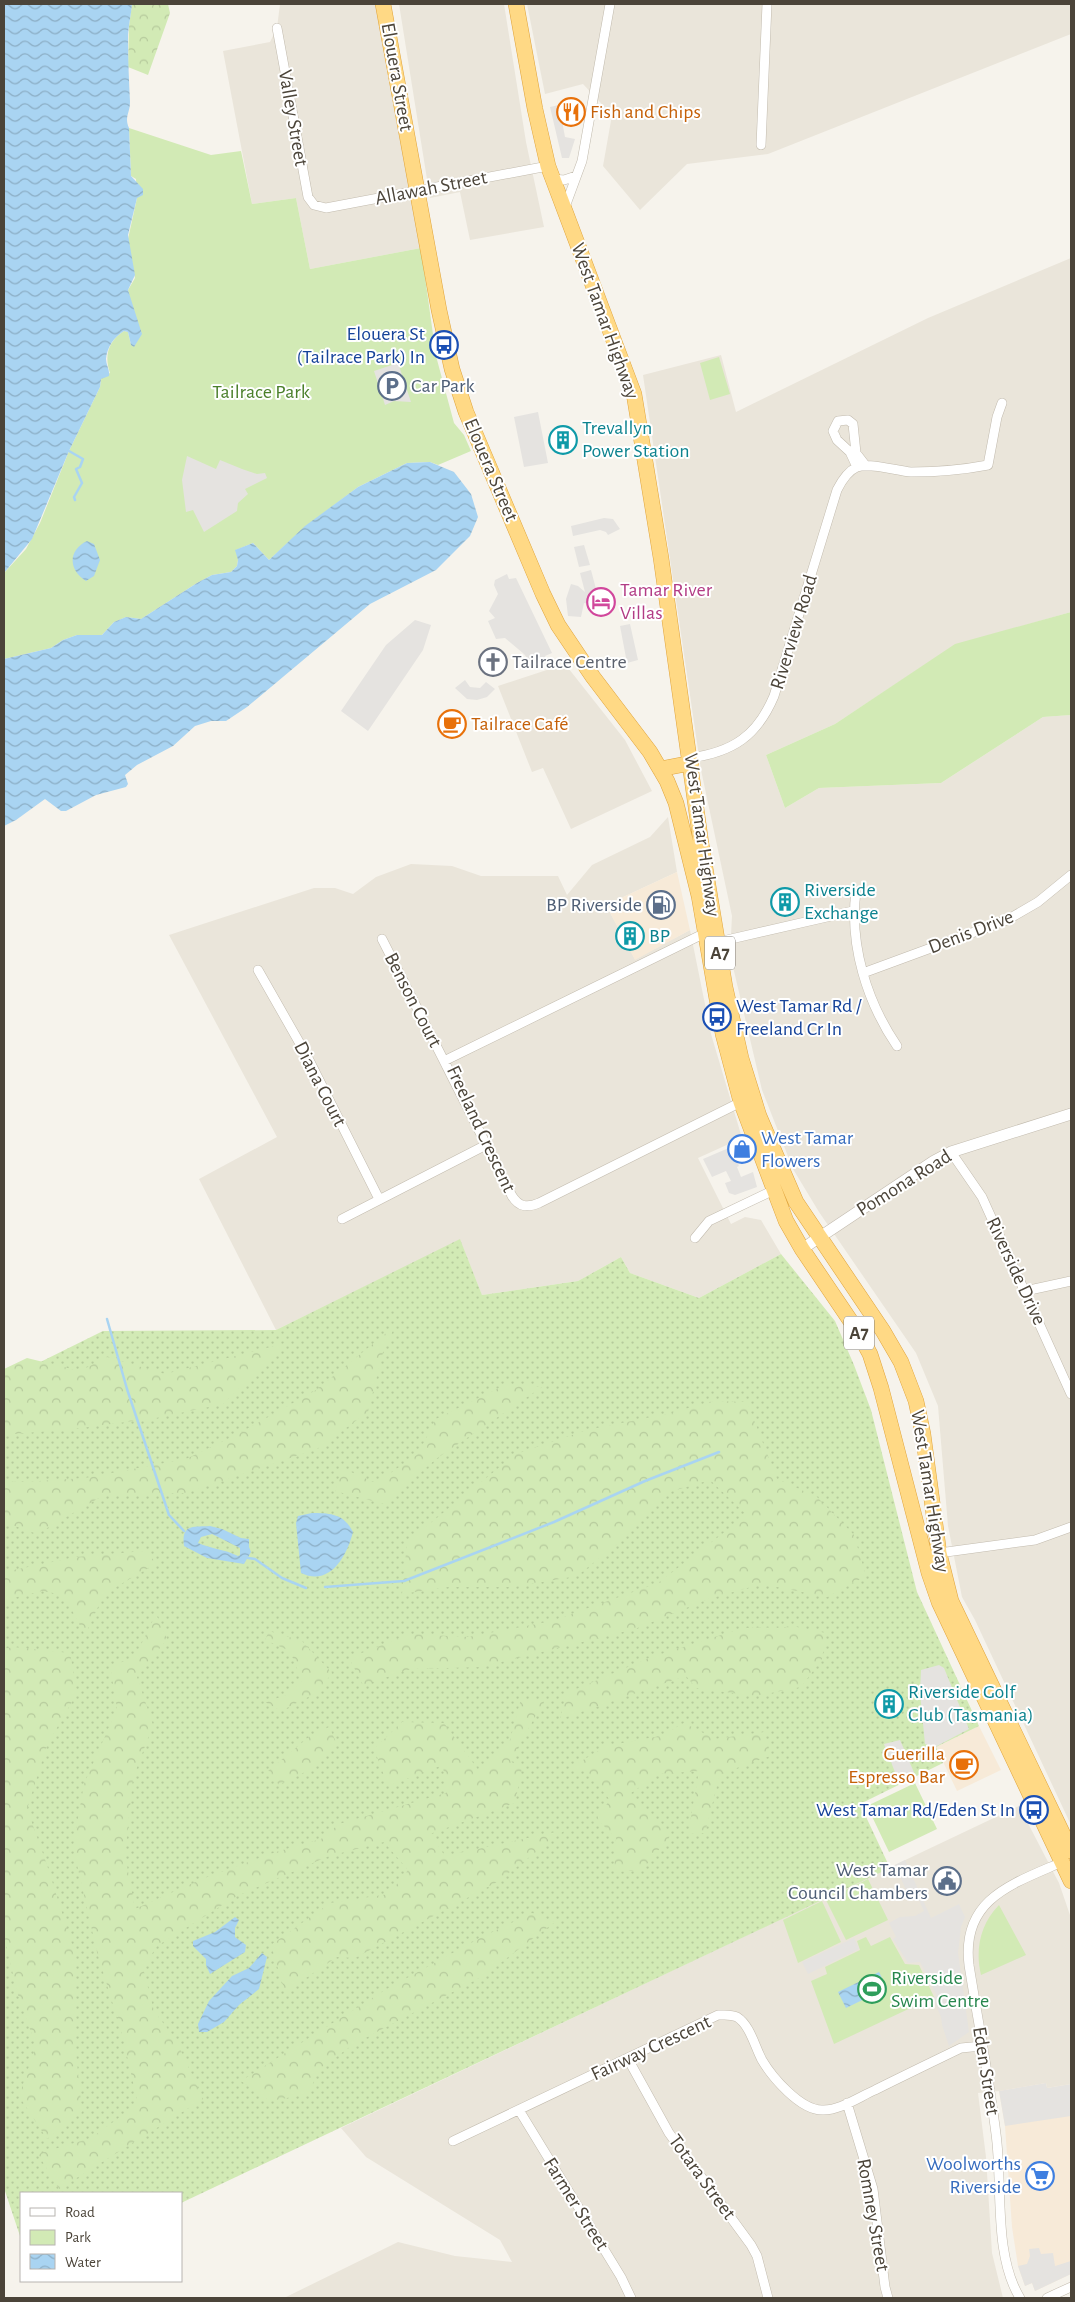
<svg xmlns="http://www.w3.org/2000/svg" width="1075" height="2302" font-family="'Alegreya Sans',sans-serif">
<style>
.residential{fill:#eae5da}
.commercial{fill:#f7ead8}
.grass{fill:url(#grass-dots)}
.forest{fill:url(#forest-crowns)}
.park{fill:#d2eab5}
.parking{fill:#e5e3e0}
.water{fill:url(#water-waves);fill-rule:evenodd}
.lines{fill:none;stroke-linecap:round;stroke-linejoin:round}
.stream{stroke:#a9d4f2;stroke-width:2.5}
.minor-casing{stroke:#c2bbae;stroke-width:10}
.tertiary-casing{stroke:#c2bbae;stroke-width:12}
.trunk-casing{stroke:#e0a43c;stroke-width:16}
.minor{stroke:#fff;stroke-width:9}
.tertiary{stroke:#fff;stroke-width:11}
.trunk{stroke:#ffd985;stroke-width:15}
.labels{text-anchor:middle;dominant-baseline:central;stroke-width:4;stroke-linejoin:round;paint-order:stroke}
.shield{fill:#fff;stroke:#817c74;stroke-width:1}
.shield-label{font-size:19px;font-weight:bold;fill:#4b4439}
.street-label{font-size:20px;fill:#4b4439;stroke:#fff}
.food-label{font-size:20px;fill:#c56008;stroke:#fff;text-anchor:start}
.transit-label{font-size:20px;fill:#164399;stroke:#fff;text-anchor:end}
.service-label{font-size:20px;fill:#4e5e75;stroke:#fff;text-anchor:end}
.park-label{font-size:20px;fill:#4a7f2a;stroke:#fff}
.culture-label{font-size:20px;fill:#0d838f;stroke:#fff;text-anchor:start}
.hotel-label{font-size:20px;fill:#b23c85;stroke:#fff;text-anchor:start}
.worship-label{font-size:20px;fill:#5b616d;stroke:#fff;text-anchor:start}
.shop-label{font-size:20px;fill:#366cbe;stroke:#fff;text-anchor:start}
.leisure-label{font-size:20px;fill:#27864d;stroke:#fff;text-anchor:start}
</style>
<defs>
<pattern id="grass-dots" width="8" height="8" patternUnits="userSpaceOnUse" patternTransform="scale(1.25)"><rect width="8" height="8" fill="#d2eab5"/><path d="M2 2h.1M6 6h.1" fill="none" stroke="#b6ca9c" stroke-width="1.8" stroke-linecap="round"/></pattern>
<pattern id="forest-crowns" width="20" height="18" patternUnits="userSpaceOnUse" patternTransform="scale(1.25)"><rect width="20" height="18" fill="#d2eab5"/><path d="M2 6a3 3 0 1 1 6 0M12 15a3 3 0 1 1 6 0" fill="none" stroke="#b6ca9c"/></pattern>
<pattern id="water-waves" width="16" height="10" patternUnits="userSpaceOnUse" patternTransform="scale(1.25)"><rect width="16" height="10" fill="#a9d4f2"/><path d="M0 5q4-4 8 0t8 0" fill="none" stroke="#8caec5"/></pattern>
</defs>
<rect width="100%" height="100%" fill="#f6f3ec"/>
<path class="residential" d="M280 4H376L421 248 310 269 296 198 252 204 223 51 270 42 277 28Z
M399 4H504L526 142 544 227 470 240 460 192 430 198Z
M527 4H1071V34L768 154 687 164 640 210 603 166 612 115 583 84 545 94Z
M1071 258V612L955 645 835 724 766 755 785 808 819 788 941 783 1043 717 1071 715V1825L975 1620 962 1597 948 1526 938 1406 916 1353 819 1212 793 1169 762 1090 730 954 732 916 701 770 643 375 721 355 736 412 928 318Z
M565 664 625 740 652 791 571 829 543 768 532 772 498 686Z
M668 817 677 872 606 905 635 959 690 930 711 1034 742 1138 698 1158 731 1224 745 1217 761 1220 781 1254 699 1298 630 1273 621 1257 578 1281 482 1295 460 1240 276 1330 199 1179 277 1137 169 935 314 888H335L353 894 376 877 411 864 452 866 481 876H558L567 895 592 865 650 837Z
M1019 1806 1059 1883 1071 1918V2084L1047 2088 1046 2083 1000 2091 978 2093 986 2157 992 2253 1003 2298H284L398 2242 455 2256 512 2262 500 2240 366 2157 341 2128Z"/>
<path class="commercial" d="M677 872 690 930 635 960 606 905Z
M979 1726 1001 1770 957 1791 936 1747Z
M1046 2083 1047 2088 1071 2084V2274L1035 2291 1032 2283 1025 2286 1018 2266 1012 2227 1005 2126 999 2091Z"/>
<path class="grass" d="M460 1239 482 1295 578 1281 621 1257 630 1273 699 1298 781 1254 835 1321 854 1365 871 1410 917 1592 979 1726 936 1747 943 1763 860 1804 890 1868 181 2203V2193H21V2239L4 2188V1380L103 1331 276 1330Z"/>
<path class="forest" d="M132 4H168L170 13 148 75 128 67 129 26Z
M395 1326 383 1352 368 1412 317 1449 186 1493 104 1495 37 1534 4 1522V1481L24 1482 85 1478 186 1459 236 1435 316 1390Z
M286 1343 223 1404 156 1418 81 1428 4 1435V1369L27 1358 80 1371 107 1357 165 1374Z
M507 1384 542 1387 436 1459 384 1504 335 1491 342 1468 376 1483 418 1454 436 1419Z
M713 1401 747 1402 777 1479 817 1497 854 1535 866 1576 827 1597 762 1584 708 1599 635 1629 481 1667 411 1669 363 1685 349 1658 410 1634 468 1637 552 1621 658 1583 747 1515 710 1480 666 1493 623 1539 577 1576 513 1587H448L402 1594 407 1542 516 1454 587 1430 671 1413Z
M144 1551 157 1563 104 1594 85 1635 64 1595 42 1591 4 1600V1572L76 1557Z
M156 1614 167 1639 137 1677 153 1725 133 1778 125 1855 135 1909 202 1879 276 1852 321 1839 339 1824 446 1793 443 1765 388 1786 374 1749 402 1722 444 1723 479 1771 510 1740 521 1699 544 1701 510 1761 522 1768 515 1803 430 1834 445 1856 565 1830 497 1882 355 1958 337 1957 285 1992 271 1945 330 1903 389 1894 408 1870 384 1842 329 1856 237 1896 157 1946 143 1968 154 2011 176 2040 203 2099 59 2189 38 2154 91 2138 138 2104 122 2034 97 1952 73 1847 84 1784 117 1709 110 1665 134 1659Z
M797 1627 826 1633 822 1659 801 1687 755 1696 696 1688 686 1676 560 1719 567 1693 649 1658 743 1628Z
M269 1631 302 1641 332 1673 318 1692 281 1711 265 1702 287 1695 302 1681 290 1651 265 1640Z
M13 1647 70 1653 77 1693 47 1745 27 1809 47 1865 74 1951 76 2053 82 2112 47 2139 19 2096 36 2046 17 1992 4 1935V1649Z
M684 1723 715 1739 764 1732 770 1756 720 1774 705 1833 688 1834 699 1771 659 1774 628 1795 671 1835 642 1870 614 1872 616 1838 596 1818 610 1800 588 1772 570 1768 606 1746 660 1736Z
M329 1727 337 1744 309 1770 279 1785 268 1771 310 1736Z
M532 1913 555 1922 483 1976 354 2044 318 2070 309 2094 270 2101 241 2081 385 1990 480 1938Z"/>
<path class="park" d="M129 128 211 155 241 151 252 204 296 198 310 269 421 248 436 356 454 423 464 435 471 451 438 465 430 462 407 463 358 487 305 527 269 560 253 543 236 550 238 560 237 566 231 572 212 575 197 583 141 619 126 617 114 622 102 635H77L63 640 51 648 4 659V573L26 549 40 523 69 451 100 387 101 378 110 373C104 356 108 341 124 331L128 332 131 345V305L128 290 135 278 128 239 137 198 136 179 131 176Z
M719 357 730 394 710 400 700 363Z
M1071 612V715L1043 717 941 783 819 788 785 808 766 755 835 724 955 644Z
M915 1783 937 1829 889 1852 867 1806Z
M868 1879 888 1920 846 1940 826 1900Z
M822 1901 841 1942 798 1963 783 1920Z
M999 1905 1026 1955 981 1975C975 1950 980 1924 999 1905Z
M866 1937 871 1946 890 1937 905 1964 919 1965 934 1997 834 2044 811 1981 827 1974 825 1967 860 1950 857 1941Z"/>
<path class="parking" d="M559 105 565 137 575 139 569 158H562L550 107Z
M398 363 411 402 394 401 385 405 374 371Z
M538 412 548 463 524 467 514 417Z
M187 456 216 469 220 460 242 469 257 474 265 473 267 478 245 489 248 494 238 503 237 511 204 532 193 510 186 512 182 480Z
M604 518 613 519 620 529 608 535 606 532 600 530 573 536 571 526Z
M584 545 590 565 579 567 574 547Z
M591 570 600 604 593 605 584 603 581 617 568 616 566 599 571 584 578 586 585 592 580 573Z
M507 574 509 579 516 578 552 653 545 656 548 663 534 667 524 654 505 638 496 639 488 621 495 618 489 611 498 594 494 585 495 580Z
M415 620 431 625 423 650 368 731 341 711 386 645Z
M630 624 638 660 627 663 620 626Z
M465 680 470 687 480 688 486 682 495 689 487 697 477 700 467 699 455 688Z
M731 1147 739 1166 737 1167 741 1177 753 1172 757 1187 735 1195 729 1193 725 1183 731 1181 726 1171 712 1177 703 1159Z
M939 1665 944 1668 969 1729 935 1747 925 1744 920 1693 921 1670Z
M900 1740 916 1777 900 1785 884 1744Z
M905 1860 931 1918 959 1904 965 1917 961 1927 958 1953 969 2032 949 2046 942 2025 941 2017 933 1998 937 1996 920 1962 908 1963 893 1939 896 1937 889 1923 900 1917 915 1916 924 1911 918 1898 907 1892 895 1865Z
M854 1938 859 1949 808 1974 802 1962Z
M1046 2083 1047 2088 1071 2084V2116L1005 2126 999 2091Z
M1039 2248 1041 2254 1053 2253 1055 2266 1071 2261V2274L1035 2291 1032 2283 1025 2286 1018 2266 1027 2264 1030 2256 1029 2249Z"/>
<path class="water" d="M4 4H132C131 16 128 27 128 39 128 61 129 81 130 102 130 113 124 117 129 128L131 176 143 189V195L137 198 128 235 135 275 128 290 142 334 134 347 131 345 128 332 124 331C114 337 107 347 106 359 106 365 110 370 109 376L101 379 100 387 69 451 32 539 4 573Z
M430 462 454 472 471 494 478 517 470 536 436 570 370 604 247 707 226 721H211L195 726 173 746 137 765 125 775 128 784 126 787 96 795 66 811H61L45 799 16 820 4 826V659L51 648 63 640 77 635H102L114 622 126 617 141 619 197 583 212 575 231 572 237 566 238 560 235 550 253 543 269 560 305 526 358 487 407 463Z
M87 541 94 544 100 560 94 576 86 581C68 570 68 550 87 541Z
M312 1513C331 1513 344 1514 353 1532 347 1556 330 1587 301 1573L296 1523 298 1516Z
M210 1526 222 1529 241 1538 249 1539V1547L251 1552 244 1564 207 1558 184 1546C181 1524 193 1527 210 1526ZM212 1534 240 1548V1555L238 1556C224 1549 212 1549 198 1543L201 1537Z
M235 1917 239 1920 235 1928V1937L246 1945 245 1952 210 1974 206 1965V1959L193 1946V1941L215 1932Z
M262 1953 267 1957 259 1989 239 2005 224 2022 207 2032H199L198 2024 209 2001 232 1976 249 1968Z
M879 1972 887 1988 846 2008 838 1992Z"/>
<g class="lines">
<path class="stream" d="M69 451 83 459 80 467 76 469 82 483 74 497 75 500
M107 1319 127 1389 169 1515 184 1531
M248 1558 255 1559 282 1578 306 1588
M325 1587 404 1581 554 1522 645 1481 719 1452"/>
<defs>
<path id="minor" d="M277 28 308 197 314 205 326 208 548 166
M761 145 767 4
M553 179 564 180 576 176
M565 207 582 161 610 4
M857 467 850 452 837 440 833 431 838 421 848 420 853 424 856 453 866 466
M690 758C733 752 757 736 774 696L837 490C841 482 848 471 857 467 870 462 897 471 911 472 938 472 962 470 988 465L997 417 1002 403
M856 891C849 945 867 1002 897 1046
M705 933 444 1061 512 1196C519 1207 527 1208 539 1203L741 1102
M382 939 444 1061
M718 942 853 911
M258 970 307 1056 379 1199
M863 973 1007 920 1038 902 1071 875
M951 1152 982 1197 1071 1394
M342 1219 486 1145
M695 1238 709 1221 774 1190
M1025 1291 1071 1281
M939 1553 1035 1540 1071 1527
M628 2059 669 2133 751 2245 757 2256 768 2298
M847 2103 873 2189 885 2287 888 2298
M519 2110 621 2277 631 2298
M453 2141 718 2015C725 2015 731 2014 737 2017 750 2025 755 2047 762 2060 772 2077 800 2110 822 2110 839 2111 859 2097 875 2090 903 2076 932 2062 961 2048L982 2046
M1020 2298C993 2254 1003 2185 996 2134 989 2078 978 2021 969 1965 961 1899 1012 1884 1062 1862
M1047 2298 1071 2287"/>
<path id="tertiary" d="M802 1249 934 1161 951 1152 1071 1114"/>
<path id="trunk" d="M383 4 439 310 452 369 466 412 543 594 558 625 593 677 650 752 667 781 676 803 699 896 723 1034 741 1102 786 1221 802 1249 858 1332 870 1354 881 1388 929 1573 939 1602 1071 1881
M516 4 535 109 548 166 634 394 661 558 701 843 725 987 741 1058 759 1116 796 1202 883 1331 901 1362 916 1401 923 1434 939 1553 951 1601 1071 1851
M660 769 691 763"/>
</defs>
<use href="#minor" class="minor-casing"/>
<use href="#tertiary" class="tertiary-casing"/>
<use href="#trunk" class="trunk-casing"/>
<use href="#minor" class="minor"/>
<use href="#tertiary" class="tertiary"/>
<use href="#trunk" class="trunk"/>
</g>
<defs>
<symbol id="restaurant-ring" viewBox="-11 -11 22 22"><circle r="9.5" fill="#fff" stroke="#e8710a" stroke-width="1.5"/><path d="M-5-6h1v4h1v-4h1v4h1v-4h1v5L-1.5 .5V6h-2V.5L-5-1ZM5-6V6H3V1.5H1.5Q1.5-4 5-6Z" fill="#e8710a"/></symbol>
<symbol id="bus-ring" viewBox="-11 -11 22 22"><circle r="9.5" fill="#fff" stroke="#1a4fb4" stroke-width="1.5"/><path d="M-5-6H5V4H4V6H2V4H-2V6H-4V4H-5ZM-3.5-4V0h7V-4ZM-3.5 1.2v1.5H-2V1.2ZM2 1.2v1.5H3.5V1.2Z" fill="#1a4fb4"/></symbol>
<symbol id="parking-ring" viewBox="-11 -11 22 22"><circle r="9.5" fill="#fff" stroke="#5c6f8a" stroke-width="1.5"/><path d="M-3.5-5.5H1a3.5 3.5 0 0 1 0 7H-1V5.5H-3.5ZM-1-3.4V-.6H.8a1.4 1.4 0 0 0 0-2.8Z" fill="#5c6f8a"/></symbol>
<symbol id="building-ring" viewBox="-11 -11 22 22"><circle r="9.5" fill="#fff" stroke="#0f9aa8" stroke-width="1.5"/><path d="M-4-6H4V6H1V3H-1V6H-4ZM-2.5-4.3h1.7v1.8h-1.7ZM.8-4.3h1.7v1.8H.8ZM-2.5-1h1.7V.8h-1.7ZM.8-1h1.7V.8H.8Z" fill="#0f9aa8"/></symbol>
<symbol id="hotel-ring" viewBox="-11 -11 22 22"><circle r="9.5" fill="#fff" stroke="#d1479c" stroke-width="1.5"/><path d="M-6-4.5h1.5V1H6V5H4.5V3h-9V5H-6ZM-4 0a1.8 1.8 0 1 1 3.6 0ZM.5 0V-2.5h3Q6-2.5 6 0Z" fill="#d1479c"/></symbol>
<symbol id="church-ring" viewBox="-11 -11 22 22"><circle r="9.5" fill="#fff" stroke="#6b7280" stroke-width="1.5"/><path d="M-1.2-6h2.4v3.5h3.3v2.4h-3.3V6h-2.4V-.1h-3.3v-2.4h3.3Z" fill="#6b7280"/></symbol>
<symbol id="cafe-ring" viewBox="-11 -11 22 22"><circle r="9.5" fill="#fff" stroke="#e8710a" stroke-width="1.5"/><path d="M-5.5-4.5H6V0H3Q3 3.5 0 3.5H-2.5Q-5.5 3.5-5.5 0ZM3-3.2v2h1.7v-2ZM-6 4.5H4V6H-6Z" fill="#e8710a"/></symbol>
<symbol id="fuel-ring" viewBox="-11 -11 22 22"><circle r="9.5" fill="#fff" stroke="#5c6f8a" stroke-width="1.5"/><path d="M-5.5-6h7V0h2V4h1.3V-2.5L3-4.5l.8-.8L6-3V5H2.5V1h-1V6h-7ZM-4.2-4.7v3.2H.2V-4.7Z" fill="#5c6f8a"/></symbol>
<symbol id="shop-ring" viewBox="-11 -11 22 22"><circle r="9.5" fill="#fff" stroke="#3f7fe0" stroke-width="1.5"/><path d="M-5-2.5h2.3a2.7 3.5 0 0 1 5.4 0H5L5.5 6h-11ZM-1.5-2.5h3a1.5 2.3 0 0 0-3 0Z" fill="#3f7fe0"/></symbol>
<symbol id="civic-ring" viewBox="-11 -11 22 22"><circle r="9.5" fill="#fff" stroke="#5c6f8a" stroke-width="1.5"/><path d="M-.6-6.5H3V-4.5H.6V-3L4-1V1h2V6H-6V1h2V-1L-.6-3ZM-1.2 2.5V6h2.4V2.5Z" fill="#5c6f8a"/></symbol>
<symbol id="stadium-ring" viewBox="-11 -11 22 22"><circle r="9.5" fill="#fff" stroke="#2e9e5b" stroke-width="1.5"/><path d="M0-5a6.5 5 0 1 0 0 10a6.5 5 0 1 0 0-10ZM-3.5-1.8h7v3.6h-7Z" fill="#2e9e5b"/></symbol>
<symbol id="supermarket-ring" viewBox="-11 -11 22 22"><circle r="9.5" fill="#fff" stroke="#3f7fe0" stroke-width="1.5"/><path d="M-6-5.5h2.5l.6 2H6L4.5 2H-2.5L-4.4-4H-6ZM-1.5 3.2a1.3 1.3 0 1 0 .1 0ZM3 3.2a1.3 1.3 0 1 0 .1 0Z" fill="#3f7fe0"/></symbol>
</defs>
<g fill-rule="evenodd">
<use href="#restaurant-ring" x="555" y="96" width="32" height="32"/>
<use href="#bus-ring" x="428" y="329" width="32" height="32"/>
<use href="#parking-ring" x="376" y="370" width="32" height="32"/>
<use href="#building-ring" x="547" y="424" width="32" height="32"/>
<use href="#hotel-ring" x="585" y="586" width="32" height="32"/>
<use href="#church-ring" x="477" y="646" width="32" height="32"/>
<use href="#cafe-ring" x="436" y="708" width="32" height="32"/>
<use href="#building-ring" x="769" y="886" width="32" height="32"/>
<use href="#fuel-ring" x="645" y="889" width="32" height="32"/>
<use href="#building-ring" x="614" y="920" width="32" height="32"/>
<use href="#bus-ring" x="701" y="1001" width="32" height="32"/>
<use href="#shop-ring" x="726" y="1133" width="32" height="32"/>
<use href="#building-ring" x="873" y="1688" width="32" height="32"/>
<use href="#cafe-ring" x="948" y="1749" width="32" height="32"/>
<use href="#bus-ring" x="1018" y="1794" width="32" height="32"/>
<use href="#civic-ring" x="931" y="1865" width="32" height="32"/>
<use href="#stadium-ring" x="856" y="1973" width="32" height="32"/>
<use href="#supermarket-ring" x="1024" y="2160" width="32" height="32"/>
</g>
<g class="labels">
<g class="shield">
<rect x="705" y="936.5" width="30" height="33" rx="4"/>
<rect x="844" y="1316.5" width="30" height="33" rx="4"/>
</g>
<g class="shield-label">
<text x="720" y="953">A7</text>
<text x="859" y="1333">A7</text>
</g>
<g class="street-label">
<text transform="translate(397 77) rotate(80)">Elouera Street</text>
<text transform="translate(293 118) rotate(80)">Valley Street</text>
<text transform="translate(431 188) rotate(-11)">Allawah Street</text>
<text transform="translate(605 321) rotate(70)">West Tamar Highway</text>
<text transform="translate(491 470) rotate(67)">Elouera Street</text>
<text transform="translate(794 632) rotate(-73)">Riverview Road</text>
<text transform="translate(702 835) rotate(82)">West Tamar Highway</text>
<text transform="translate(971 932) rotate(-21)">Denis Drive</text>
<text transform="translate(413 1000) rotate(63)">Benson Court</text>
<text transform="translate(320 1084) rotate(63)">Diana Court</text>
<text transform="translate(481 1129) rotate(65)">Freeland Crescent</text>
<text transform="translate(904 1183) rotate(-32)">Pomona Road</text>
<text transform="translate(1016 1271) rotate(65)">Riverside Drive</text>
<text transform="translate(930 1491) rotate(81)">West Tamar Highway</text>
<text transform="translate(651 2048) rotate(-25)">Fairway Crescent</text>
<text transform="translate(986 2071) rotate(81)">Eden Street</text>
<text transform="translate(702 2177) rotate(54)">Totara Street</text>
<text transform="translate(576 2204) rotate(58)">Farmer Street</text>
<text transform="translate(873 2215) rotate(80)">Romney Street</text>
</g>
<g class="food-label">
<text x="590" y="112">Fish and Chips</text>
<text x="471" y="724">Tailrace Café</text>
<text x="945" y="1754" text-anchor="end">Guerilla<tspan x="945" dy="23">Espresso Bar</tspan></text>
</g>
<g class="transit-label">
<text x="425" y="334">Elouera St<tspan x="425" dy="23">(Tailrace Park) In</tspan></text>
<text x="736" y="1006" text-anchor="start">West Tamar Rd /<tspan x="736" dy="23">Freeland Cr In</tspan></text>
<text x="1015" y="1810">West Tamar Rd/Eden St In</text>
</g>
<g class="service-label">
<text x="411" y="386" text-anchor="start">Car Park</text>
<text x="642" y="905">BP Riverside</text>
<text x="928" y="1870">West Tamar<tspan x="928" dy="23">Council Chambers</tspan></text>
</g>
<g class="park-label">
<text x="261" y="392">Tailrace Park</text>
</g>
<g class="culture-label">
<text x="582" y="428">Trevallyn<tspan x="582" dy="23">Power Station</tspan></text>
<text x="804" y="890">Riverside<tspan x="804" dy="23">Exchange</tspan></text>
<text x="649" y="936">BP</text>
<text x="908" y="1692">Riverside Golf<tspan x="908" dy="23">Club (Tasmania)</tspan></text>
</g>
<g class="hotel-label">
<text x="620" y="590">Tamar River<tspan x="620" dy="23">Villas</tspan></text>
</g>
<g class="worship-label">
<text x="512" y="662">Tailrace Centre</text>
</g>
<g class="shop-label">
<text x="761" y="1138">West Tamar<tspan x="761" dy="23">Flowers</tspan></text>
<text x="1021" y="2164" text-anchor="end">Woolworths<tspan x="1021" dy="23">Riverside</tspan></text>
</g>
<g class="leisure-label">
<text x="891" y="1978">Riverside<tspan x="891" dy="23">Swim Centre</tspan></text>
</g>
</g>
<rect width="1075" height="2302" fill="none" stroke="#4b4439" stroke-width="10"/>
<rect x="20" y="2192" width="162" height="90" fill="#ffffff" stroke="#b7b4b0"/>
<rect x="30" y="2208" width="25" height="8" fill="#ffffff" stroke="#b7b4b0"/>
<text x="65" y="2217" font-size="15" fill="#4b4439">Road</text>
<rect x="30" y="2230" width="25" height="15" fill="#d2eab5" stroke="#b7b4b0"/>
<text x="65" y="2242" font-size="15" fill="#4b4439">Park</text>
<rect x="30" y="2254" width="25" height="15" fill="url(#water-waves)" stroke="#b7b4b0"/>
<text x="65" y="2267" font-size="15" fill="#4b4439">Water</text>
</svg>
